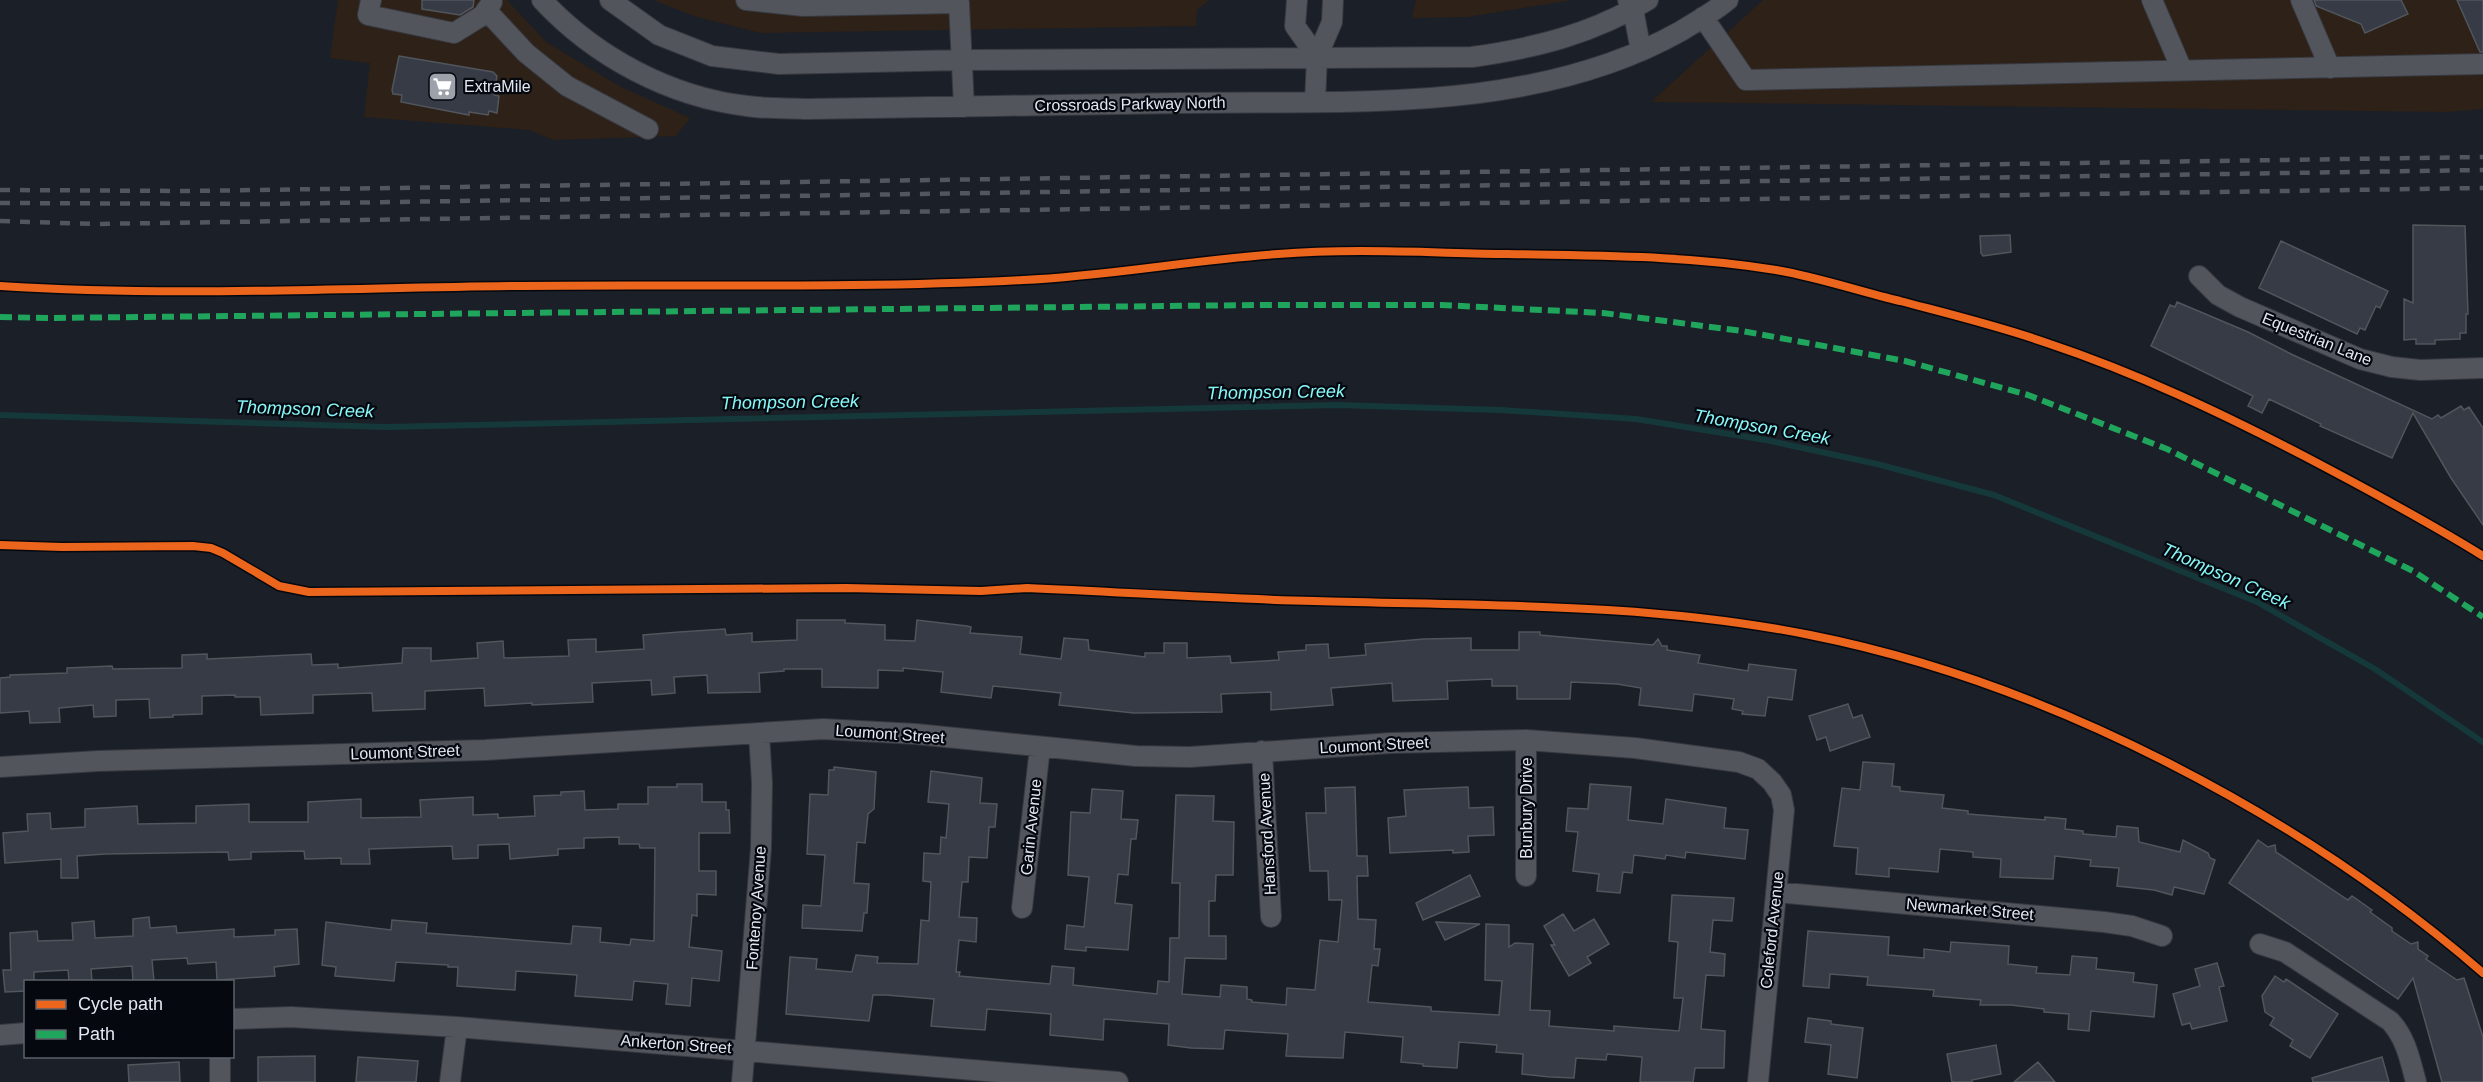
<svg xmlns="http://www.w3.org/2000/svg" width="2483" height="1082" font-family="Arial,sans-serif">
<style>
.commercial{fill:#2d2118}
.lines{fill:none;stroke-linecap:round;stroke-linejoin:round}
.stream{stroke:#15393a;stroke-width:6}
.building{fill:#363b46;stroke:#51555c;stroke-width:1.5}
.minor-casing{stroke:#373940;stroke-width:22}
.minor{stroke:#52555c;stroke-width:20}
.rail{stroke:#52565d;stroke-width:4.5;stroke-dasharray:10 10;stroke-linecap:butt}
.quiet{stroke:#20a55d;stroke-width:6;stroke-dasharray:12 6;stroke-linecap:butt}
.cycleway-casing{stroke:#05080e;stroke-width:11}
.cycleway{stroke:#eb651d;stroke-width:8}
.labels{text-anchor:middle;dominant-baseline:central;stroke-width:4.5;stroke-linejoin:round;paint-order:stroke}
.poi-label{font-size:16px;fill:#e2e7f1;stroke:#05080e;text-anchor:start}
.street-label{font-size:16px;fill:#e2e7f1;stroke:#05080e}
.water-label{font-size:18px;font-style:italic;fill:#87f7f8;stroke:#05080e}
</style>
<rect width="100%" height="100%" fill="#1b1f27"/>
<path class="commercial" d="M338 0H507L546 42 621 87 690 118 676 136 554 140 529 130 364 117 370 63 330 58Z
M653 0H1209L1197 10 1196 26 760 33 694 16Z
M1416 0H1573L1467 17 1412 18Z
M1763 0H2483V109L2447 112 1651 102Z"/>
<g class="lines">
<path class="stream" d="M0 415 386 427 1337 405 1500 410 1636 419 1766 440 1877 464 1994 495 2257 602 2375 669 2483 742"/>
</g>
<path class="building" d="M422 0H474L473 7 460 15 422 9Z
M2314 0H2401L2408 14 2365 33 2361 24 2316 6Z
M2457 0H2483V52H2480Z
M399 56 493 72 497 76 494 95 499 96 497 113 489 111 488 115 469 112V115L401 102 402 95 393 94 392 90Z
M2413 225 2465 226 2468 314H2466V333H2460V339L2435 340V344H2416V339L2404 340V299L2413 303Z
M2010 235 2011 252 1983 256 1981 253 1980 236Z
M2281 241 2388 291 2380 308 2376 306 2365 330 2360 328 2357 334 2259 288Z
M2177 302 2248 332 2291 354 2432 419 2438 415 2441 418 2461 406 2464 410 2469 407 2483 428V525L2451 478 2413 413 2392 458 2320 426 2321 424 2269 399 2262 413 2248 406 2253 396 2151 346 2170 305 2175 307Z
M797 620H845V623L885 625V640L915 641 917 620 967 626 971 627 970 633 1022 637 1020 654 1061 659 1064 638 1088 640 1089 650 1145 657V653H1164V643H1187V658L1230 656 1231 663 1279 660 1278 652 1306 650V645L1328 644 1329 658 1366 655 1365 644 1424 639 1471 638V650H1519V632H1540V635L1653 645 1658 639 1662 646H1667V650L1700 655 1698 663 1748 671 1749 664 1796 670 1792 700 1768 697 1765 716 1742 714 1743 711 1732 709 1734 699 1694 694 1692 711 1639 705 1641 688 1617 684 1571 682 1570 699H1517V686H1492V679L1447 681 1448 699 1393 701 1392 683 1331 688 1333 705 1271 710V692L1221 694 1222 712 1134 713 1059 705 1061 693 993 686 991 698 941 692 943 672 903 668V671L878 670V688L822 687V669H784V671L759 673 760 692 708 693 707 675 674 677 675 693 652 695 651 680 592 683 593 702 532 705V703L485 706 484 688 425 691V709L373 711 372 693 313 695V713L261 715 260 697H235V695L202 696V714L173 715V717L150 718 149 699 116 700V716L94 717 93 705 59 708 60 722 30 723 29 711 0 713V678L10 677V675L67 673V668L112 666 113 669 182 668V655L207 654V659L311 654 312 665 338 664V668L402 663 403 648H431V661L478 658 477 643 503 641 504 658 569 656 568 640 596 639V652L644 649 643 635 679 632 725 629 726 635 752 633V642L797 640Z
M1848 704 1853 718 1862 715 1870 737 1830 751 1826 737 1817 740 1809 716Z
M1863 762 1894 764 1892 786 1900 787V791L1944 795 1942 808 1968 811V814L2045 820V817L2066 819 2065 829 2083 831V834L2116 837 2117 826 2138 828 2139 842 2180 852 2183 840 2208 853 2210 858 2215 860 2204 894 2174 887 2172 895 2154 890 2117 886 2119 868 2090 866 2091 860 2055 856 2053 879 2000 877 2001 859 1973 857V852L1940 849 1938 872 1889 868V877L1856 874 1858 848 1834 846 1842 788 1860 790Z
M834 767 876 772 874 809 868 814 865 843 857 842 854 883 869 884 867 913H864L862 931 802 928 803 905 821 906 825 855 807 854 810 794 828 795 829 770H834Z
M931 771 982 778 980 803 997 804 995 827H989L987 858 969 857 968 882H962L959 917 977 918 976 942 959 940 956 972H960L959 976 1050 984 1052 966 1074 968 1073 985 1157 994 1158 981 1169 982 1170 938H1179L1180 883H1172L1176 795 1214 796 1213 821 1234 822 1233 875H1216L1215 901H1209V936H1226V959L1185 958 1182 994 1220 997 1221 985 1247 987V999L1252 1000V1002L1286 1005 1287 988 1315 990 1320 940 1338 942 1342 900H1329L1328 871H1310L1306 813H1326L1325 788 1355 787 1357 856H1367L1368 876H1357L1358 919 1376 920 1374 949H1380L1378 966 1372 965 1368 1002 1431 1007V1011L1499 1015 1502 981 1485 980 1486 924 1509 925V947L1515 943 1533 944 1530 1010 1550 1011 1549 1026 1614 1031V1026L1679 1031 1683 998H1674L1678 942 1669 941 1672 895 1734 898 1732 921 1713 920 1710 952 1725 954 1724 976 1706 975 1701 1029 1725 1031 1724 1068H1695L1693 1082H1640L1642 1057 1607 1054 1606 1060 1576 1058 1574 1078 1550 1077 1522 1074 1523 1054 1496 1052 1497 1045 1459 1042 1457 1068 1423 1066V1064L1401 1062 1403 1037 1345 1032 1343 1058 1310 1057 1286 1056 1288 1034 1225 1030 1223 1049 1191 1048 1168 1045 1169 1024 1104 1019 1103 1040 1050 1035 1051 1014 987 1009 985 1030 956 1028 931 1026 934 999 886 995H873L869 1021 786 1014 790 957 817 959 816 969 852 972 856 955 878 957 877 963 918 964 921 920 929 921 931 882 923 881 924 853 940 854 941 837 946 838 949 804 928 802Z
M677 784H702V802H726V810H729L730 833H699V871H716V895L697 894V916L692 915 689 947 722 951 719 981 692 978 690 1006 666 1004 668 984 634 981 632 1000 575 996 577 975 516 971 515 990 457 986 458 967H448V965L396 962 394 981 335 976 336 967 322 965 326 922 391 930 392 920 427 923 426 933 571 944 573 926 601 928 600 942 630 945 631 939 654 941 655 848H640L639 844H619V837L584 838V848L558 849V855L510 859 509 844 478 845V858L453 859 452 846 369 849 370 864H341V858L305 859 304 851 251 852V859L229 860 228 852 105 854 77 856 78 878H61V859L5 863 3 833 28 831 27 814 50 813 51 829 85 827V809L137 806 138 824 196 823V806L249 804V822H308V802L361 799V818L421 817 420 800 473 797V815L498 814V818L535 816 534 796 561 795V792L584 791 585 810 618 809V804H648V787H677Z
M1590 784 1631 787 1628 820 1663 824 1666 799 1726 808 1724 828 1748 830 1745 859 1686 852 1685 858 1666 855 1665 859 1634 855 1632 873 1623 872 1620 893 1597 891 1599 874 1573 871 1578 832 1566 831 1568 808 1588 809Z
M1468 787 1469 808 1493 807 1494 835 1468 836 1469 852 1453 853V850L1390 853 1388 818 1406 816 1404 790Z
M1092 789 1123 791 1121 819 1138 820 1136 839H1131L1128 875 1118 874 1115 903 1132 905 1128 950 1086 947V951L1065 949 1067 925 1084 927 1089 877 1068 875 1071 812 1090 813Z
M2258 840 2268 847 2275 845 2276 852 2348 900 2352 896 2372 910 2370 912 2392 928V931L2411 944 2418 942V949L2428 956 2426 959 2457 980 2464 978 2483 1037V1082H2442L2413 978 2398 999 2229 883Z
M1470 875 1480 896 1423 920 1416 903Z
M1563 914 1574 931 1594 919 1609 944 1587 957 1591 963 1569 976 1551 945H1555L1544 926Z
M149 917 150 928 176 926 177 933 234 929V937L275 935V930L297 929 299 964 274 967 275 976 217 980 216 962 188 964 187 958 152 960 154 981H133L132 966 91 969 92 981H69L68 970 34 972V981H26V991L5 992 3 970H11L10 933 37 931 38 941 73 940 72 923 94 921 95 938 133 936V919Z
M1436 922 1480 924 1445 940Z
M1808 931 1889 937 1888 955 1924 958V949L1950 952 1951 942 2009 946 2008 964 2037 967 2036 973 2070 975 2072 956 2097 958 2096 969 2134 973 2133 982 2157 985 2154 1017 2091 1011 2089 1031 2068 1029 2069 1014 2044 1012V1009L2011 1005H1980L1981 1000 1933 996 1934 990 1867 985 1868 977 1830 974 1829 988 1803 986Z
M2217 963 2224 986 2219 987 2227 1021 2192 1029 2190 1023 2182 1025 2173 994 2200 986 2195 969Z
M2275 976 2284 982 2286 979 2338 1014 2310 1058 2290 1046 2293 1040 2270 1025 2274 1018 2265 1012 2262 996Z
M1808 1018 1831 1021V1024L1863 1028 1857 1078 1828 1074 1831 1045 1805 1042Z
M1996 1045 2001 1074 1972 1080V1082H1952L1947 1054Z
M315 1056V1082H258V1057Z
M358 1057 418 1061 416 1082H356Z
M2382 1057 2389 1082H2313L2312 1078Z
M179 1062 180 1082H129L128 1065Z
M2038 1062 2055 1082H2014Z"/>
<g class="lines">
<defs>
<path id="minor" d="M371 0 368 15 454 33 483 15 492 2
M542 0C595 57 670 97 747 106 767 109 788 108 808 109 932 107 1057 105 1181 103 1347 100 1532 115 1681 31 1697 21 1714 12 1728 0
M610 0 659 35 712 56 779 64 963 60 1472 57C1535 48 1593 34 1648 0
M746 0 803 6 959 3 964 107
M1297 0 1295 26 1317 57
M1628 0 1633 9 1641 51
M2152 0 2182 70
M2301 0 2330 68
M486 10 526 53 567 86 648 129
M1703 17 1746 80 2483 64
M1315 102 1317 57 1332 22 1333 0
M2199 276 2218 295 2240 307 2360 359 2392 367 2420 370 2483 368
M1262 751 1271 917
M0 767 98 761 485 750 823 729 916 734 1136 756 1190 757 1391 743 1526 740 1635 748 1739 762 1758 769 1772 782 1781 795 1784 810 1758 1082
M1526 876V740
M1776 892 2104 922 2132 926 2162 936
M1022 908 1040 747
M2260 944 2285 952 2390 1021C2406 1038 2410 1060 2416 1082
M232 1019 291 1017 457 1027 1118 1082
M0 1035 26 1033
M220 1056V1082
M450 1082 457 1027
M742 1082 761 848 762 783 759 733"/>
</defs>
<use href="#minor" class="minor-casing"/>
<use href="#minor" class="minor"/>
<path class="rail" d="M0 190 190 191 2483 157
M0 203 265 204 2483 170
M0 221 95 224 2483 188"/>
<path class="quiet" d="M0 317 48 318 1263 305H1441L1603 313 1742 331 1905 361 2028 395 2167 449 2413 571 2483 617"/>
<defs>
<path id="cycleway" d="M0 286C170 297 341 288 512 286 682 284 853 289 1023 280 1108 276 1192 260 1278 254 1354 248 1431 253 1508 254 1597 256 1687 255 1776 270 1818 277 1858 291 1900 301 1949 314 1999 326 2047 343 2137 373 2221 413 2304 456 2365 488 2425 520 2483 556
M0 545 62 547 193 546 211 548 223 553 279 586 309 592 846 588 981 591 1027 588C1123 592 1218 599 1314 601 1479 606 1647 602 1810 635 2047 682 2301 815 2483 973"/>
</defs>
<use href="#cycleway" class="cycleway-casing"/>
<use href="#cycleway" class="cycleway"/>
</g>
<defs>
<symbol id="supermarket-square" viewBox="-11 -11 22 22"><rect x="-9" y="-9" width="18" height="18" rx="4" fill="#9ca1aa" stroke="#05080e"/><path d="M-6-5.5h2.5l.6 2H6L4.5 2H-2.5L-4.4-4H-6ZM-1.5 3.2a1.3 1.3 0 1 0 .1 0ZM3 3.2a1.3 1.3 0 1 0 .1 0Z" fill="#fff"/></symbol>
</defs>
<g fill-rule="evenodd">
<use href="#supermarket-square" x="426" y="70" width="33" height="33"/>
</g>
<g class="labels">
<g class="poi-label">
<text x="464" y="86">ExtraMile</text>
</g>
<g class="street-label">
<text transform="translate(1130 104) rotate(-1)">Crossroads Parkway North</text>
<text transform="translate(2317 339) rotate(22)">Equestrian Lane</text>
<text transform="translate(890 734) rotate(4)">Loumont Street</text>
<text transform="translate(1374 745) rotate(-3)">Loumont Street</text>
<text transform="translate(405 752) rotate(-2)">Loumont Street</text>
<text transform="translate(1526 808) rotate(-90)">Bunbury Drive</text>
<text transform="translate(1031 827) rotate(-84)">Garin Avenue</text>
<text transform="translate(1267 834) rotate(-93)">Hansford Avenue</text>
<text transform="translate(756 908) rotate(-86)">Fontenoy Avenue</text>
<text transform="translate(1970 909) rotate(5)">Newmarket Street</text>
<text transform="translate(1772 930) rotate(-84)">Coleford Avenue</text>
<text transform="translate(676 1044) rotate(4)">Ankerton Street</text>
</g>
<g class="water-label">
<text transform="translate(1276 392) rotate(-1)">Thompson Creek</text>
<text transform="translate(790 402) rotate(-1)">Thompson Creek</text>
<text transform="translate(305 409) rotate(2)">Thompson Creek</text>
<text transform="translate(1762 427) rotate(10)">Thompson Creek</text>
<text transform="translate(2226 576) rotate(24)">Thompson Creek</text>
</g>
</g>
<rect x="24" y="980" width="210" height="78" fill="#05080e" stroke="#5d6169" stroke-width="1.5"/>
<rect x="36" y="1000" width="30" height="9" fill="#eb651d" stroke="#5d6169" stroke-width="1.5"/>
<text x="78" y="1010" font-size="18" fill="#e2e7f1">Cycle path</text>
<rect x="36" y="1030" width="30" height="9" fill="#20a55d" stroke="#5d6169" stroke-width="1.5"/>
<text x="78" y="1040" font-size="18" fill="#e2e7f1">Path</text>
</svg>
